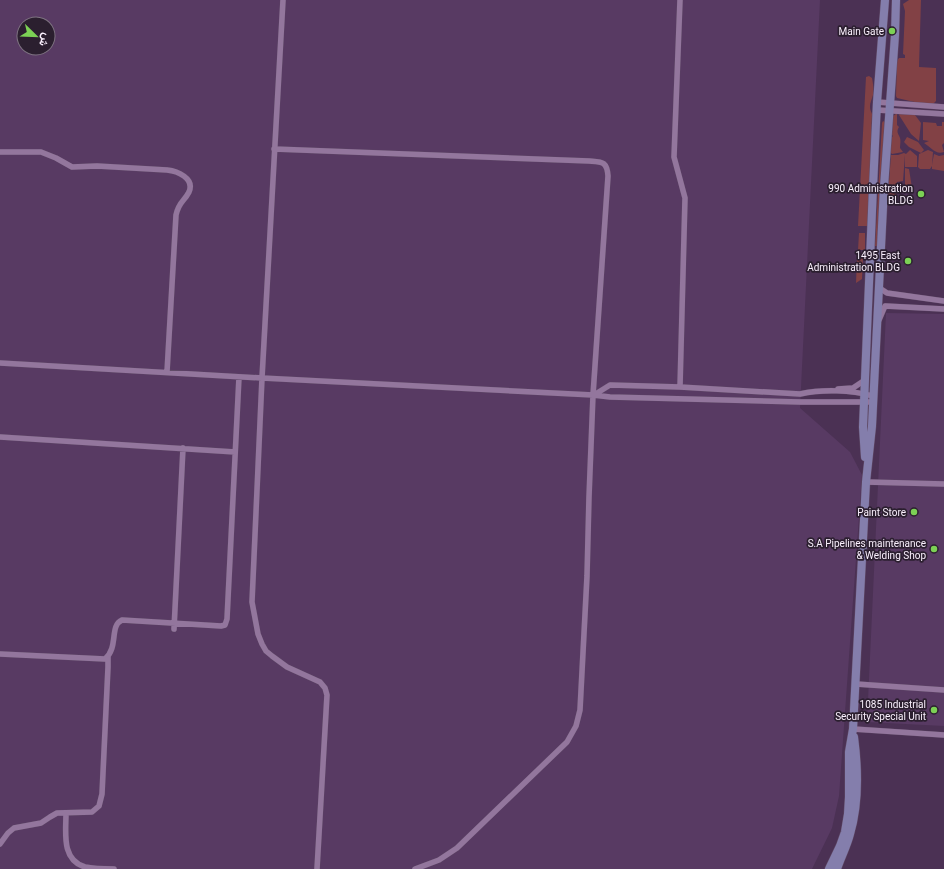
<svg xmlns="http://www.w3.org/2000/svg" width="944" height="869" font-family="Roboto,Vazirmatn,sans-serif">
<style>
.built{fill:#583a63;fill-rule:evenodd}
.green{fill:#824145}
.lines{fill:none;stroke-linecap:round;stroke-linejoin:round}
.street-casing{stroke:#614c68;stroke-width:6}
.secondary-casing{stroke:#614c68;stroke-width:9}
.street{stroke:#93769d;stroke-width:5.5}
.secondary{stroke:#847eac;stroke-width:8}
.poi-dot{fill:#7cd155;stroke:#2b1f2f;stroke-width:1.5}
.labels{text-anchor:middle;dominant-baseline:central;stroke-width:3.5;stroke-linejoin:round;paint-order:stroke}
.poi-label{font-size:10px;fill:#faf0fd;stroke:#2b1f2f;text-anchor:end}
</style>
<rect width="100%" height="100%" fill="#4b3154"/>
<path class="built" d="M0 0H820L800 408 850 452 862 475 839 796 832 828 812 869H0ZM24 24H48V48H24Z
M886 313 944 314V726L867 722Z"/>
<path class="green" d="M909 0H921L919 67 936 68V101L933 104H923L897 98 896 96 897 61 899 58H905V55L903 54 905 11 903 4Z
M869 76 872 78C873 83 874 89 873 95 871 102 868 106 872 114L868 226H858L866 77Z
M897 113V125L899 127C896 132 898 133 900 138 901 141 900 145 900 148L903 152 892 154 891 153V138L893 136 892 135V117Z
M900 113 915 115 921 123 919 141 911 134 899 115Z
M883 121 886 123 877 246H875L882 123Z
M923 122 936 123 937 126H942V122H944V143L942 145 944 152C935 155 931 147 924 143L929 141 923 140Z
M907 137 918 142 924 150 921 153 909 147 904 142Z
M910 150 917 156V167H905V155L903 181 897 182 896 195 894 198 888 195 891 155H898L904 153 906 154Z
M928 150 933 152 932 165 934 154 939 156 944 155V171L932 169V166L930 169H920L918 167 919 154Z
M905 168 909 169 912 188H905Z
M859 233H865V250H858Z
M857 257 863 258 862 279 856 283Z"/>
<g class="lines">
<defs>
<path id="street" d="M283 0 262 378 252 602 258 634 262 644 266 651 272 656 287 667 320 682 325 688 327 695 317 869
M680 0 674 157 685 198 680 387
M877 102 944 107
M877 110 944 114
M274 149 589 161C602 162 607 161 608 176L593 395 589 497 587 576 580 710 576 726 567 742 457 848 439 860 415 869
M0 152H41L56 158 72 167 97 166 167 170C177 171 195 178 189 192 184 202 179 201 176 215L167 372
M878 287 887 293 944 301
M879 320 885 306 944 309
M0 363 262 378 593 395 610 397 800 402H873
M838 389 853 388 865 380
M594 395 610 385 680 387 800 394C823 389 851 390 873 396
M0 437 235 452
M866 482 944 484
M174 629 183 448
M0 654 105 659C119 647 109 626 122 620L221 626 225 625 227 619 239 377
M856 684 944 690
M853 729 944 735
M66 813C66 832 61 860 85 867 94 869 105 869 114 869
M0 844 8 833 14 828 41 823 50 817 57 813 92 812 99 806 102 794 108 667V657"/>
<path id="secondary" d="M865 457 863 427 873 187 877 102 885 0
M829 869 840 846 845 832 848 814 849 797V752L853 729 866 482 872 426 884 187 895 35 896 0
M837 869C841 857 847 846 850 834 859 804 858 768 854 737"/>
</defs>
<use href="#street" class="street-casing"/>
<use href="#secondary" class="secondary-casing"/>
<use href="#street" class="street"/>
<use href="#secondary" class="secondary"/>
</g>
<g class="poi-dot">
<circle cx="892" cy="31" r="4"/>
<circle cx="921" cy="194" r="4"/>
<circle cx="908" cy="261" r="4"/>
<circle cx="914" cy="512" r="4"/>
<circle cx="934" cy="549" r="4"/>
<circle cx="934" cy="710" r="4"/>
</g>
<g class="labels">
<g class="poi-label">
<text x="884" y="31">Main Gate</text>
<text x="913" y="188">990 Administration<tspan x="913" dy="12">BLDG</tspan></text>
<text x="900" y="255">1495 East<tspan x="900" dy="12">Administration BLDG</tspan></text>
<text x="906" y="512">Paint Store</text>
<text x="926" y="543">S.A Pipelines maintenance<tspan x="926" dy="12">&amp; Welding Shop</tspan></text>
<text x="926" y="704">1085 Industrial<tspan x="926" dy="12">Security Special Unit</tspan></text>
</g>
</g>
<g transform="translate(36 36) rotate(113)"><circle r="19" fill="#2b1f2f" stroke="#7e7381"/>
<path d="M0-3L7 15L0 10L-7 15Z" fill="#7cd155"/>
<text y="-6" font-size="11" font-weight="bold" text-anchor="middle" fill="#faf0fd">ش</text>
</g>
</svg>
